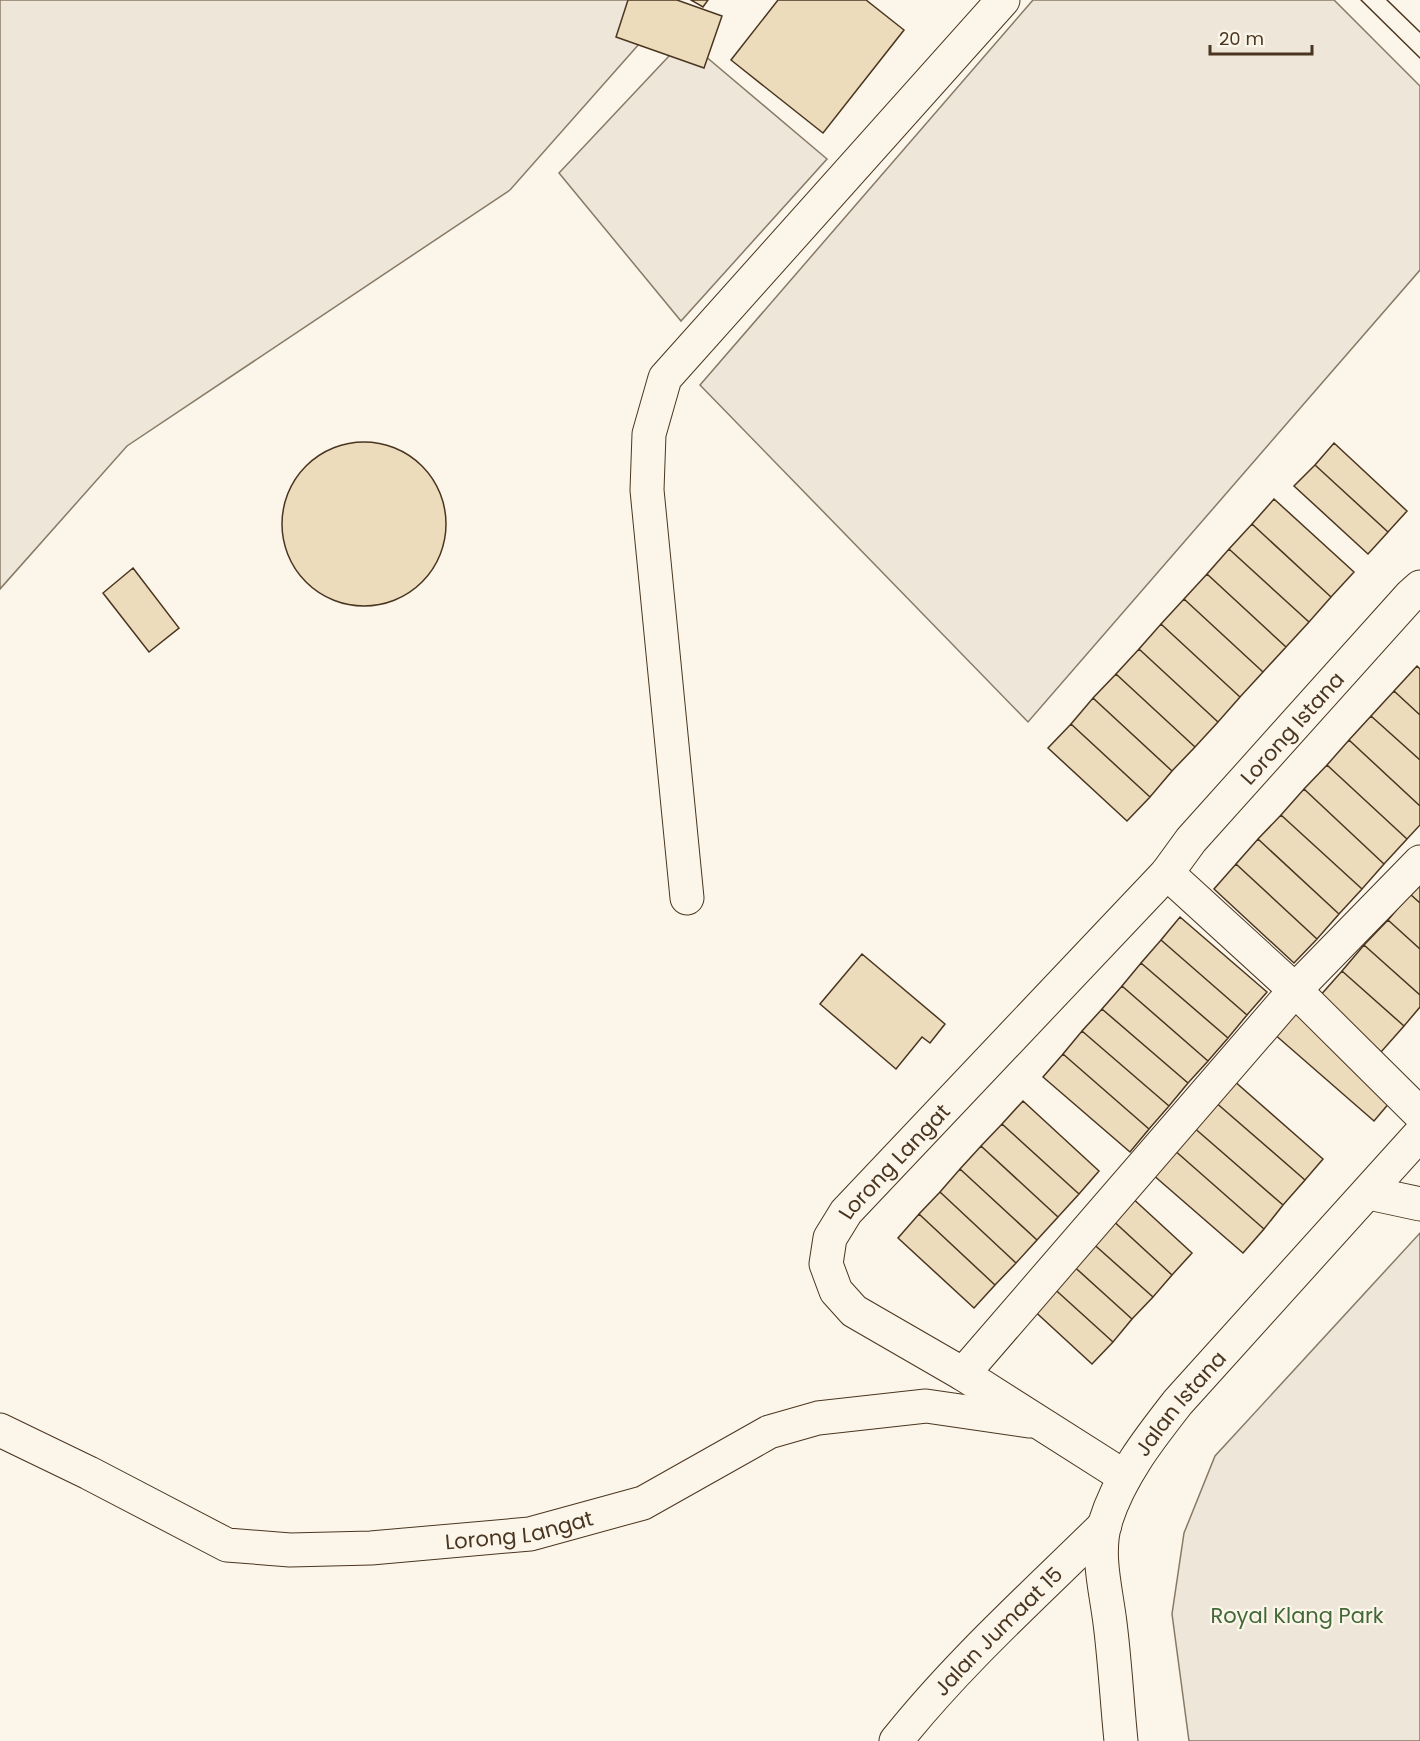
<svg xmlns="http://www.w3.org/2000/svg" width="1420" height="1741" font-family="Poppins,sans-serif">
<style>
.green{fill:#ede6d9;stroke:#887966;stroke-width:1.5}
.building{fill:#ecdcbc;stroke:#4a3520;stroke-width:1.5}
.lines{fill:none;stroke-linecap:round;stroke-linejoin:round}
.minor-casing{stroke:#4a3520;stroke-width:35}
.minor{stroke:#fbf6e9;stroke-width:33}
.tram{stroke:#4a3520;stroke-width:1.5}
.labels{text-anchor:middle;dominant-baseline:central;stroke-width:4.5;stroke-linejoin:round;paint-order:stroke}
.street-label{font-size:21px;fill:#4a3520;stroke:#fbf6e9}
.park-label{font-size:21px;fill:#436837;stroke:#fbf6e9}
</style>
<rect width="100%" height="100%" fill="#fbf6e9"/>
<path class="green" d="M0 0H678L510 190 127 446 0 589Z
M1033 0H1334L1420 86V270L1028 722 700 385Z
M685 39 827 159 681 321 559 173Z
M1420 1233V1741H1189L1172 1614 1184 1533 1215 1456Z"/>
<path class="building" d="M628 0H677L722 16 704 68 616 37Z
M691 0H708L703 7Z
M778 0H866L904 30 823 133 731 60Z
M282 524a82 82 0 1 1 164 0a82 82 0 1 1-164 0Z
M1334 443 1407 511 1388 532 1315 465Z
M1315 465 1388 532 1368 554 1294 486Z
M1274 499 1354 572 1331 597 1252 524Z
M1252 524 1331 597 1309 622 1229 549Z
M1229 549 1309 622 1286 647 1207 574Z
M133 568 179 628 149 652 103 593Z
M1207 574 1286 647 1263 672 1184 599Z
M1184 599 1263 672 1240 697 1161 624Z
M1161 624 1240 697 1218 722 1139 649Z
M1139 649 1218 722 1195 747 1116 674Z
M1417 666 1420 669V715L1394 691Z
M1116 674 1195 747 1172 771 1093 698Z
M1394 691 1420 715V760L1371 716Z
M1093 698 1172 771 1150 797 1071 724Z
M1371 716 1420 760V806L1349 740Z
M1071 724 1150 797 1127 821 1048 748Z
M1349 740 1420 806V825L1407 839 1327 765Z
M1327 765 1407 839 1384 864 1304 789Z
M1304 789 1384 864 1362 889 1281 815Z
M1281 815 1362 889 1339 914 1258 839Z
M1258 839 1339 914 1317 939 1236 864Z
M1236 864 1317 939 1294 963 1214 889Z
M1420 883V903L1410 894Z
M1410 894 1420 903V949L1388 920Z
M1180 917 1267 992 1247 1015 1161 940Z
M1388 920 1420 949V995L1364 945Z
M1161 940 1247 1015 1228 1038 1141 963Z
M1364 945 1420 995V1007L1404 1026 1342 971Z
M862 954 945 1024 930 1043 922 1037 896 1069 820 1004Z
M1141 963 1228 1038 1208 1061 1122 986Z
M1342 971 1404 1026 1381 1052 1319 997Z
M1122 986 1208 1061 1188 1083 1102 1009Z
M1295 1007 1396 1095 1374 1121 1273 1033Z
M1102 1009 1188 1083 1169 1106 1082 1031Z
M1082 1031 1169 1106 1149 1129 1063 1054Z
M1063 1054 1149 1129 1130 1152 1043 1077Z
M1233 1080 1323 1159 1305 1180 1214 1101Z
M1023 1101 1099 1171 1079 1194 1002 1124Z
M1214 1101 1305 1180 1283 1205 1192 1126Z
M1002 1124 1079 1194 1058 1217 981 1146Z
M1192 1126 1283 1205 1264 1229 1173 1149Z
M981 1146 1058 1217 1037 1240 960 1169Z
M1173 1149 1264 1229 1243 1253 1152 1174Z
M960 1169 1037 1240 1016 1263 940 1192Z
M940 1192 1016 1263 995 1285 919 1214Z
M1129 1195 1192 1253 1172 1275 1109 1217Z
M919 1214 995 1285 974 1308 898 1238Z
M1109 1217 1172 1275 1153 1297 1089 1240Z
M1089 1240 1153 1297 1132 1319 1069 1262Z
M1069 1262 1132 1319 1113 1342 1049 1284Z
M1049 1284 1113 1342 1092 1364 1029 1306Z"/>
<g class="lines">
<defs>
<g id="minor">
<path d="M1167 873 1295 990 1420 1114"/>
<path d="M687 898 647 490 649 434 665 378 1003 0"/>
<path d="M1369 1193 1420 1204"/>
<path d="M963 1374 1295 990 1420 862"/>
<path id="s1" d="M0 1430 89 1473 227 1545 290 1550 371 1548 530 1534 643 1503 769 1432 818 1418 926 1406 1029 1421"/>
<path id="s2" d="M1125 1477 963 1374 854 1311 836 1291 826 1264 830 1238 846 1212 1167 873 1191 840 1411 595 1420 587"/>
<path id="s3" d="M896 1741C958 1663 1034 1595 1105 1525"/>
<path id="s4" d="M1121 1741C1117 1702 1115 1662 1110 1623 1106 1590 1096 1555 1105 1523 1119 1477 1149 1439 1178 1402L1420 1134"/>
</g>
</defs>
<use href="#minor" class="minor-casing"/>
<use href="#minor" class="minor"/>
<path class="tram" d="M1361 0 1420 58
M1387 0 1420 32"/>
</g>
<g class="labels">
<g class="street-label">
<text stroke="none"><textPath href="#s2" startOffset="1089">Lorong Istana</textPath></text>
<text stroke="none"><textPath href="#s2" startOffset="500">Lorong Langat</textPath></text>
<text stroke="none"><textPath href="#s4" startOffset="362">Jalan Istana</textPath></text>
<text stroke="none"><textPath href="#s1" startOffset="548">Lorong Langat</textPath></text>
<text stroke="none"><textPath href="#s3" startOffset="150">Jalan Jumaat 15</textPath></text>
</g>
<g class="park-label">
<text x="1297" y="1615">Royal Klang Park</text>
</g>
</g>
<path d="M1210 45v9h102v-9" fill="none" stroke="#4a3520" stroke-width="3"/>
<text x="1219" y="45" font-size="18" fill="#4a3520" stroke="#fbf6e9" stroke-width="4.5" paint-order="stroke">20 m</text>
</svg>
